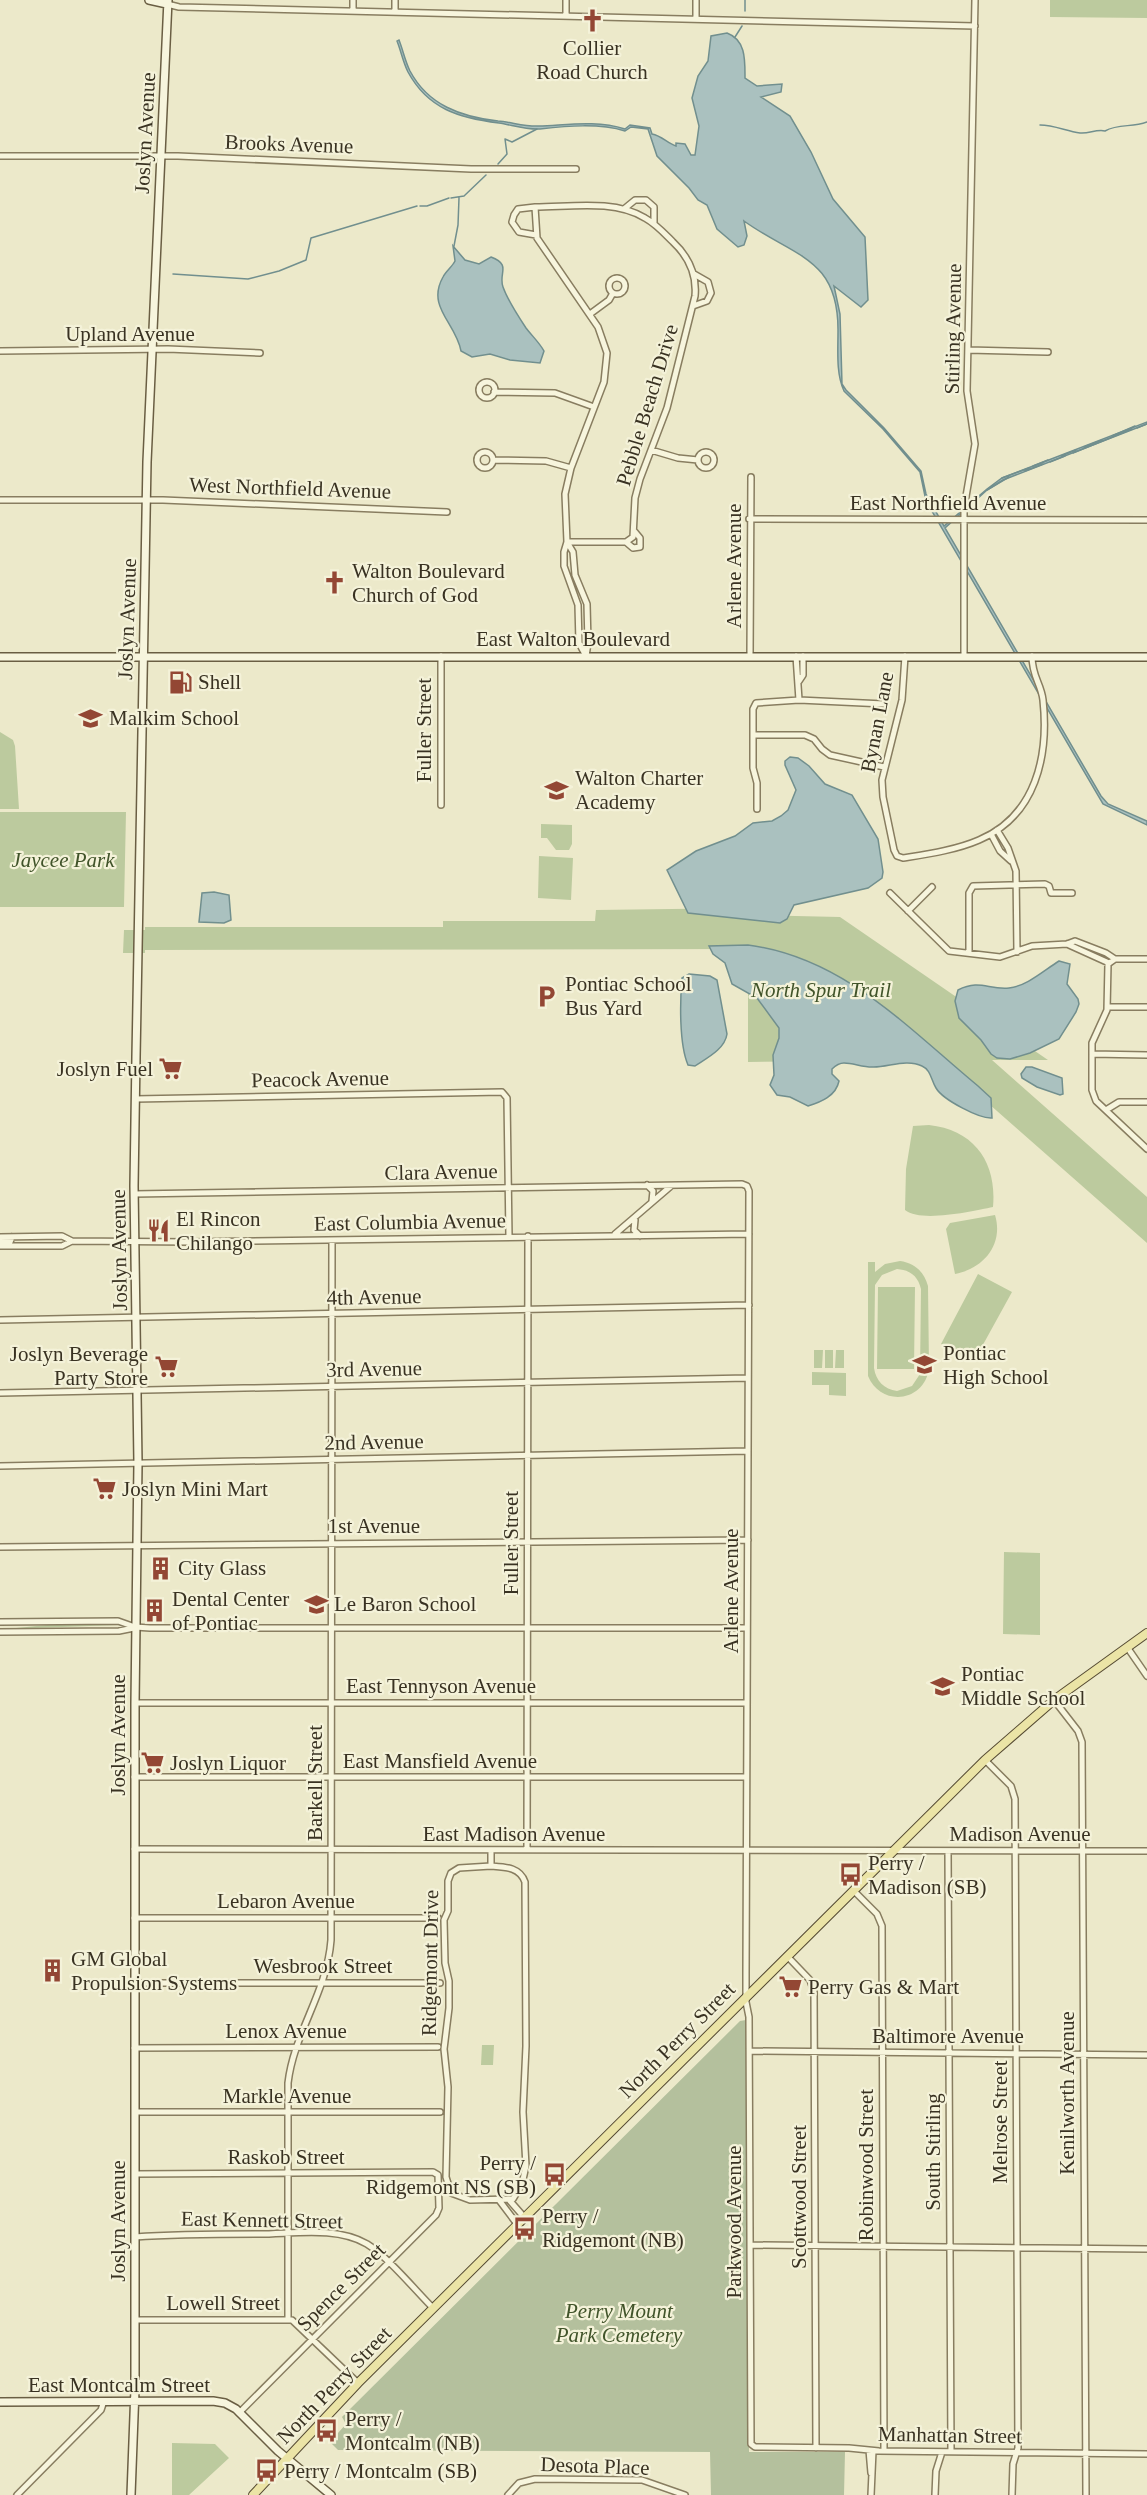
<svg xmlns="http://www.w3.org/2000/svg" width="1147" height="2495" font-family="'Times New Roman',serif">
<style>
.green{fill:#bcca9e;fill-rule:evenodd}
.cemetery{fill:#b4c09d}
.water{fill:#aac1bf;stroke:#718f8e;stroke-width:1.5}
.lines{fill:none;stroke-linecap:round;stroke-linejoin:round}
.stream{stroke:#718f8e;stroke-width:1.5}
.street-casing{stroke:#887d60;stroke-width:8}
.secondary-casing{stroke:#6a5e43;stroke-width:10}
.primary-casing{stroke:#564b33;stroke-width:10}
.street{stroke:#f7f5dd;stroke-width:5}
.secondary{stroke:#f7f5dd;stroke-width:7}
.primary{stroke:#ebe4a6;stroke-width:8}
.labels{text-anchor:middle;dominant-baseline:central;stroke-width:4.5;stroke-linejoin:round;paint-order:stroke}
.poi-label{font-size:21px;fill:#393222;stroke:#f4f2d9;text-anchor:start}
.street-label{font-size:21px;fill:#393222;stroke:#f4f2d9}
.park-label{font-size:21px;font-style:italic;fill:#41542a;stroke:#f4f2d9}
</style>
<rect width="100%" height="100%" fill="#ece9ca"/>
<path class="green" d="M1050 0H1147V18L1050 17Z
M0 732 13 740 15 746 19 809H0Z
M0 812H126L124 907H0Z
M541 824 572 825V844L569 850H556L547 838H541Z
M539 856 573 858 571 900 538 898Z
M748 908V915L840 917 1048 1060H992L1147 1197V1243L939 1060 748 1062V949L145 950V953H123L124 930H145V927H443V921H595L596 910Z
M929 1125C975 1130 997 1163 993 1207 973 1211 921 1223 905 1210L906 1169 913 1126Z
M995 1215C1004 1245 983 1269 955 1274L946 1229 950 1223Z
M900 1261C915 1263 924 1272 928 1286L929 1367C926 1402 881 1408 868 1376V1262H875V1272L885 1264ZM897 1269C910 1270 918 1276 921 1289L920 1374 912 1386 897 1391C884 1389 876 1381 874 1368L875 1285 882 1275Z
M978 1274 1012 1292 974 1361 941 1344Z
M878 1287H915L914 1369H877Z
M814 1350H823L822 1368H814Z
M825 1350H833V1368H825Z
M836 1350H844V1368H835Z
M812 1372 846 1373V1396L829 1395V1385H812Z
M1004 1552 1040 1553V1635L1003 1634Z
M47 1625 117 1624 118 1625 6 1629Z
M482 2045H494L493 2065H481Z
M172 2443 215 2444 229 2458 189 2495H172Z"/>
<path class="cemetery" d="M746 2020 749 2452H845L844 2495H711L710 2452 338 2450 330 2442 346 2424 342 2417 740 2021Z"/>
<path class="water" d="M727 33C746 40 745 60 745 78L757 86 782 84 781 92 761 97 790 116 811 152 833 199 865 237 868 300 861 307 834 286 840 314 842 384 846 390 884 428 921 471 926 494 944 526 987 489 1002 478 1147 422V424L1003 480 987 490 945 528 1101 796 1108 804 1147 821V825L1103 804 926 501 920 472 883 429 844 391C836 374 838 351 838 332 839 257 794 257 744 221L747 236 744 245 738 247 717 229 707 205 698 200 689 188 657 156 648 129 631 127 625 131C599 123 567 126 540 129 527 130 512 125 499 123 459 118 428 109 408 72 403 62 401 51 397 41L399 40C403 50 405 61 410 71 428 105 461 117 498 121 511 122 526 127 539 126 568 125 596 120 625 129L630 125 650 128 652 134C662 136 667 143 676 146V143L685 144 691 155H695L699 126 692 98 698 76 708 61 711 36Z
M453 246 465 260 479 264 491 257C512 265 498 273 503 287 508 301 518 316 526 328 532 336 539 342 544 351L540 363 510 360 490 354 472 357 461 351C456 323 426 307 443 277 446 271 452 267 455 261Z
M790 757 798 758 809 766 825 784 852 795 878 839 883 872 882 878 868 888 794 905 787 919 780 923 688 913 667 870 696 851 735 836 753 823 772 821 781 816 788 810 796 790 785 765V761Z
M214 892 229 895 231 920 224 923 199 922 202 893Z
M748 945C843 957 908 1028 978 1086L991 1098 992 1118C980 1119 943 1100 936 1088 931 1080 931 1070 922 1066 906 1058 887 1068 872 1067 862 1067 853 1063 844 1063 839 1063 836 1065 832 1069V1074L839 1081C836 1096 821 1102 808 1106L790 1097 777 1095 770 1085 774 1075 773 1055 779 1038V1028L757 998 732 984 725 963 713 954 709 946Z
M1059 961 1070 964 1067 984 1078 999 1079 1004 1076 1012 1059 1039 1030 1053 1010 1059 997 1058 991 1054 981 1040 959 1018 955 1001 958 990C980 979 988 990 1009 988 1027 986 1043 971 1059 961Z
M689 974 710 976 717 980 727 1034C725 1049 707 1058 695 1066L688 1065C679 1044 680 1001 682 978Z
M1026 1067H1032L1062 1078 1063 1094 1060 1095 1037 1087 1022 1078 1021 1074Z"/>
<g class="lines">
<path class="stream" d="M745 0V11
M735 37 742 26
M1040 125C1054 125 1066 131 1080 133 1089 134 1096 129 1105 131 1119 123 1132 128 1147 122
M498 164 507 154 505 139 512 142 537 129
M451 198 464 196 486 175
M420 206H427L449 198
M454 246 458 225 459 198
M173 274 248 279 279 271 306 260 311 238 417 206
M1137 428 1147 424
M1112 436 1135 426
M1084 447 1102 440
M1073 453 1132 429
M1061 456 1076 450
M1050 462 1065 456
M1033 466 1048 460
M1025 471 1043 464
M1002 478 1029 468
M987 490 1009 477"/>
<defs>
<path id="street" d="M566 0V16
M167 4 179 7 975 26
M353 11V0
M395 12V0
M696 18V0
M0 156H178L471 169H576
M535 207 518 209 514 215 512 222 519 232 536 235
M624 209 635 200H646L654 207V224
M609 286a8 8 0 1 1 16 0a8 8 0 1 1-16 0Z
M693 306 707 301 711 293 708 282 694 274
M590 314 609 300 613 293
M968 350 1048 352
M0 351 168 349 260 353
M479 390a8 8 0 1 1 16 0a8 8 0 1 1-16 0Z
M494 392 555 393 594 407
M651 450 678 458 698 460
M477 460a8 8 0 1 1 16 0a8 8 0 1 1-16 0Z
M698 460a8 8 0 1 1 16 0a8 8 0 1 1-16 0Z
M493 460 546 461 571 468
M0 500H163L447 512
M749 519 1147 520
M567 542H626L633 537 635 498 640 479 667 408 695 296C697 274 689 257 673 242 664 233 656 224 645 218 614 199 570 207 535 207L537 238 598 327 607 353 604 382 571 468 565 494 567 542 564 552V566L578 605 579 643 586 656
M567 542 573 552 575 575 587 604 588 643 586 656
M626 542 633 548 640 547V538L635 532
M750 655 751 477
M441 656V805
M796 656 799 700
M905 656 902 700 882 780 883 797 894 850 897 856 903 858C928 854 956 850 979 840 1036 816 1049 756 1043 700 1041 683 1032 677 1032 656
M964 656V508L975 444 967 391 975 0
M799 681 803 675V656
M753 735H805L814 739 822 749 830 755 884 767
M757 809V783L753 768V709L756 703 799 700 884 704
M997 830 1008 848 1016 871 1017 952
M991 834 1000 851 1011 861
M890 893 949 951 1000 957 1032 946 1067 944 1075 941 1106 953 1115 959
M908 911 932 887
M1067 944 1109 963
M969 953V893L973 886 1045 884 1049 886 1051 893H1072
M1147 959H1115L1108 964 1107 1010 1092 1043V1090L1096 1101 1147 1149
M1108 1007H1147
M1092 1054 1147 1055
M135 1099 502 1092 507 1098 509 1237
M1106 1110 1119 1102H1147
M647 1185 653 1191 652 1201
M134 1194 742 1184 747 1186 749 1191 746 1973V2002L749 2017 751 2444 755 2447 849 2448 879 2451 1147 2454
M635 1220 634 1230 640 1236
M615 1234 671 1186
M0 1237 62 1236 72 1241
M0 1242H10L12 1237
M0 1246H62L72 1241 190 1242 749 1234
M0 1320 749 1305
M0 1393 748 1378
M0 1466 748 1451
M0 1547 748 1540
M0 1622 118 1621 135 1627 150 1628H747
M0 1632 119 1631 134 1628
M1127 1647 1147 1676
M1054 1700 1078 1731 1082 1742 1086 2495
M135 1703H747
M985 1760 1011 1786 1015 1799 1018 2448 1013 2464 1012 2495
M134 1777H746
M134 1849 1147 1851
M527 1850 528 1236
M948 1851 951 2452
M491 1866C505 1867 520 1867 525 1882L526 2046 523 2112 526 2166 522 2184 513 2199 470 2200 451 2193 446 2177 448 2087 444 2049 449 2008V1981L445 1963 444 1920 448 1911V1881L451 1873 459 1868Z
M491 1866V1850
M853 1890 877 1914 882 1926 884 2451
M134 1918H438
M787 1956 810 1980 814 1992 816 2448
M134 1983H440
M134 2048 438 2047
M750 2051 1147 2055
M135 2112H440
M135 2174 433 2172 438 2175 439 2208 436 2215 239 2413
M499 2200 517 2224
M510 2201 524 2217
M135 2237C176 2234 217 2234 259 2234 293 2234 336 2226 367 2244 388 2257 415 2290 433 2308
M750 2245 1147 2249
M288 2319V2083C294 2032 327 1993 331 1940L332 1240
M135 2320H292L358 2383
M869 2450 871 2473
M17 2495 101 2410 104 2401
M508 2495 519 2483 535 2479 642 2480 685 2495
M871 2495 873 2451
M935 2495 936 2471 942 2452"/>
<path id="secondary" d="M149 0 167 4
M0 657H1147
M0 2402 213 2401 225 2403 236 2409 278 2451 331 2495
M131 2495 135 2389V1703L138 1463 134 1186 136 1057 147 462 168 0"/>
<path id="primary" d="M253 2495 358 2383 985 1760 1054 1700 1147 1633"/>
</defs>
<use href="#street" class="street-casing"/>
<use href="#secondary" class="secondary-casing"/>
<use href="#primary" class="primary-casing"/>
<use href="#street" class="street"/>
<use href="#secondary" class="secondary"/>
<use href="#primary" class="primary"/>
</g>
<defs>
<symbol id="church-bare" viewBox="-9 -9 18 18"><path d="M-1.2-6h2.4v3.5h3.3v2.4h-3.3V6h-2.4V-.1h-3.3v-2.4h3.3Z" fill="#934734" stroke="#f4f2d9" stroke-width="2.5" paint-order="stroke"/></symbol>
<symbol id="fuel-bare" viewBox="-9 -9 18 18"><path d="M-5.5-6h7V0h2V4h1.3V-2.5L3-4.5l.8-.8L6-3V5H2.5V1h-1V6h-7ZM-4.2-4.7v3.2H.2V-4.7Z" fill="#934734" stroke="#f4f2d9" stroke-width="2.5" paint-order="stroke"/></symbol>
<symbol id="school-bare" viewBox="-9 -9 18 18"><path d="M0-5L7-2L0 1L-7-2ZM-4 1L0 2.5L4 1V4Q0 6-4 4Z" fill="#934734" stroke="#f4f2d9" stroke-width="2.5" paint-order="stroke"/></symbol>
<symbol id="parking-bare" viewBox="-9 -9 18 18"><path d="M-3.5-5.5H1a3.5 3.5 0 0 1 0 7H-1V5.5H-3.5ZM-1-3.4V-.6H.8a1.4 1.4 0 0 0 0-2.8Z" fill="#934734" stroke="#f4f2d9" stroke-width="2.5" paint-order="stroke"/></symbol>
<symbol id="supermarket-bare" viewBox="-9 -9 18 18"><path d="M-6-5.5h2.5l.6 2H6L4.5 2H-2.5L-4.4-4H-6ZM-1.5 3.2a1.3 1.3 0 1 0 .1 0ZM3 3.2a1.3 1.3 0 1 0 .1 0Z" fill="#934734" stroke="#f4f2d9" stroke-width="2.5" paint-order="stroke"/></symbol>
<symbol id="restaurant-bare" viewBox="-9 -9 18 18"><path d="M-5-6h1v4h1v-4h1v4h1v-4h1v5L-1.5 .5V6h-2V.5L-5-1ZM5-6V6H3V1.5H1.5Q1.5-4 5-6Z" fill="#934734" stroke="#f4f2d9" stroke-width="2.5" paint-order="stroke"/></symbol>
<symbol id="building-bare" viewBox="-9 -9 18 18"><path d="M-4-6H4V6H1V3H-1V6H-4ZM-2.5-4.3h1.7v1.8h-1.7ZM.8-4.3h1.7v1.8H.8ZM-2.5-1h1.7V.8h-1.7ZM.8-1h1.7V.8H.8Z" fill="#934734" stroke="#f4f2d9" stroke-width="2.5" paint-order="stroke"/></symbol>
<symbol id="bus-bare" viewBox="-9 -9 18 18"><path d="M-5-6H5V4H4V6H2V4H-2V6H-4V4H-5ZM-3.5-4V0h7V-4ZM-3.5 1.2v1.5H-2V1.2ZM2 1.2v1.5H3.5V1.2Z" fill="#934734" stroke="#f4f2d9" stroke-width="2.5" paint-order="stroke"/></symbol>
</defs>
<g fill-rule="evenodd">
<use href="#church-bare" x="576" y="4" width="33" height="33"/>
<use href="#church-bare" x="318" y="566" width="33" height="33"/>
<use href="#fuel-bare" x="164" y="666" width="33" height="33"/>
<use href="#school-bare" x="74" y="702" width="33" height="33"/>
<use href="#school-bare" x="540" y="774" width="33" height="33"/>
<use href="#parking-bare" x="530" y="980" width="33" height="33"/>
<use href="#supermarket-bare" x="154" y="1052" width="33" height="33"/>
<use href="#restaurant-bare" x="142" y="1214" width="33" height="33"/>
<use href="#school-bare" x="908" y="1348" width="33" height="33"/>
<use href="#supermarket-bare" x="150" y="1350" width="33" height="33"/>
<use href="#supermarket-bare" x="88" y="1472" width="33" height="33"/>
<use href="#building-bare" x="144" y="1552" width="33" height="33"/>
<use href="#school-bare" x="300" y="1588" width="33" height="33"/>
<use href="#building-bare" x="138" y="1594" width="33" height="33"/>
<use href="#school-bare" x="926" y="1670" width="33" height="33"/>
<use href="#supermarket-bare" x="136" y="1746" width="33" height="33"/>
<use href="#bus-bare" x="834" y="1858" width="33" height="33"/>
<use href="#building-bare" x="36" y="1954" width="33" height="33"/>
<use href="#supermarket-bare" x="774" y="1970" width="33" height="33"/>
<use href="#bus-bare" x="538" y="2158" width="33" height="33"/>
<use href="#bus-bare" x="508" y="2212" width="33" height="33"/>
<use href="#bus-bare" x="310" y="2414" width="33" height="33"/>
<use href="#bus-bare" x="250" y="2454" width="33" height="33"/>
</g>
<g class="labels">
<g class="poi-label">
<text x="592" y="48" text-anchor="middle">Collier<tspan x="592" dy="24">Road Church</tspan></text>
<text x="352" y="571">Walton Boulevard<tspan x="352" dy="24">Church of God</tspan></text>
<text x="198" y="682">Shell</text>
<text x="109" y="718">Malkim School</text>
<text x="575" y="778">Walton Charter<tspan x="575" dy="24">Academy</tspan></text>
<text x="565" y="984">Pontiac School<tspan x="565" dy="24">Bus Yard</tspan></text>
<text x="153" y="1069" text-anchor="end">Joslyn Fuel</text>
<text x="176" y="1219">El Rincon<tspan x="176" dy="24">Chilango</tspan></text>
<text x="943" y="1353">Pontiac<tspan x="943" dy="24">High School</tspan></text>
<text x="148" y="1354" text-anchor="end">Joslyn Beverage<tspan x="148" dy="24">Party Store</tspan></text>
<text x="122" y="1489">Joslyn Mini Mart</text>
<text x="178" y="1568">City Glass</text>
<text x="172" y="1599">Dental Center<tspan x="172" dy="24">of Pontiac</tspan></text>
<text x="334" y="1604">Le Baron School</text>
<text x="961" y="1674">Pontiac<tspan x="961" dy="24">Middle School</tspan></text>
<text x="170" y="1763">Joslyn Liquor</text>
<text x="868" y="1863">Perry /<tspan x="868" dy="24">Madison (SB)</tspan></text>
<text x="71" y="1959">GM Global<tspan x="71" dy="24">Propulsion Systems</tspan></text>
<text x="808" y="1987">Perry Gas &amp; Mart</text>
<text x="536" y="2163" text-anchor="end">Perry /<tspan x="536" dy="24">Ridgemont NS (SB)</tspan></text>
<text x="542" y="2216">Perry /<tspan x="542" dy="24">Ridgemont (NB)</tspan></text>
<text x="345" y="2419">Perry /<tspan x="345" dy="24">Montcalm (NB)</tspan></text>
<text x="284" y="2471">Perry / Montcalm (SB)</text>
</g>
<g class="street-label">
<text transform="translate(145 133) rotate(-87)">Joslyn Avenue</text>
<text transform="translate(289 144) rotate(2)">Brooks Avenue</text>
<text transform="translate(953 329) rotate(-89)">Stirling Avenue</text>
<text x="130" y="334">Upland Avenue</text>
<text transform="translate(647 405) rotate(-73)">Pebble Beach Drive</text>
<text transform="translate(290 488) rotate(2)">West Northfield Avenue</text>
<text x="948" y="503">East Northfield Avenue</text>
<text transform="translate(734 566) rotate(-90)">Arlene Avenue</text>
<text transform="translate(127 619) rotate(-88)">Joslyn Avenue</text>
<text x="573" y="639">East Walton Boulevard</text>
<text transform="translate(877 722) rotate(-79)">Bynan Lane</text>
<text transform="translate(424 730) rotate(-90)">Fuller Street</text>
<text transform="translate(320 1079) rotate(-1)">Peacock Avenue</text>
<text transform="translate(441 1172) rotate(-1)">Clara Avenue</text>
<text transform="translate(410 1222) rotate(-1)">East Columbia Avenue</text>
<text transform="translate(119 1250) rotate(-91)">Joslyn Avenue</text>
<text transform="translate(374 1297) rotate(-1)">4th Avenue</text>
<text transform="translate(374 1369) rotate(-1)">3rd Avenue</text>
<text transform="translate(374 1442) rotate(-1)">2nd Avenue</text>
<text x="374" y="1526">1st Avenue</text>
<text transform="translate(511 1543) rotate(-90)">Fuller Street</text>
<text transform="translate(731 1591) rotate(-90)">Arlene Avenue</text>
<text x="441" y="1686">East Tennyson Avenue</text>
<text transform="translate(118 1735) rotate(-90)">Joslyn Avenue</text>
<text x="440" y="1761">East Mansfield Avenue</text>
<text transform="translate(315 1783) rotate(-90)">Barkell Street</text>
<text x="514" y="1834">East Madison Avenue</text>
<text x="1020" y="1834">Madison Avenue</text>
<text x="286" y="1901">Lebaron Avenue</text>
<text transform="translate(430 1963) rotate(-89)">Ridgemont Drive</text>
<text x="323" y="1966">Wesbrook Street</text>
<text x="286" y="2031">Lenox Avenue</text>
<text x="948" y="2036">Baltimore Avenue</text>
<text transform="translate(677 2040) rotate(-45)">North Perry Street</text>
<text transform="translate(1067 2093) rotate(-90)">Kenilworth Avenue</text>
<text x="287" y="2096">Markle Avenue</text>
<text transform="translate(1000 2122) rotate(-90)">Melrose Street</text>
<text transform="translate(933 2152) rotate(-90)">South Stirling</text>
<text x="286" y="2157">Raskob Street</text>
<text transform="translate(866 2165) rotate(-90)">Robinwood Street</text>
<text transform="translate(799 2197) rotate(-90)">Scottwood Street</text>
<text transform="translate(262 2220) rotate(1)">East Kennett Street</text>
<text transform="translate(118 2221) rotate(-90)">Joslyn Avenue</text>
<text transform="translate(734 2222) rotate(-90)">Parkwood Avenue</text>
<text transform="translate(341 2287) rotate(-45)">Spence Street</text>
<text x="223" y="2303">Lowell Street</text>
<text x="119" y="2385">East Montcalm Street</text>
<text transform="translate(334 2385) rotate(-46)">North Perry Street</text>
<text transform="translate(950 2435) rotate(1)">Manhattan Street</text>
<text transform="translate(595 2466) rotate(2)">Desota Place</text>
</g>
<g class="park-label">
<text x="63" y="860">Jaycee Park</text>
<text x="821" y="990">North Spur Trail</text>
<text x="619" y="2311">Perry Mount<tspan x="619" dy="24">Park Cemetery</tspan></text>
</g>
</g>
</svg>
